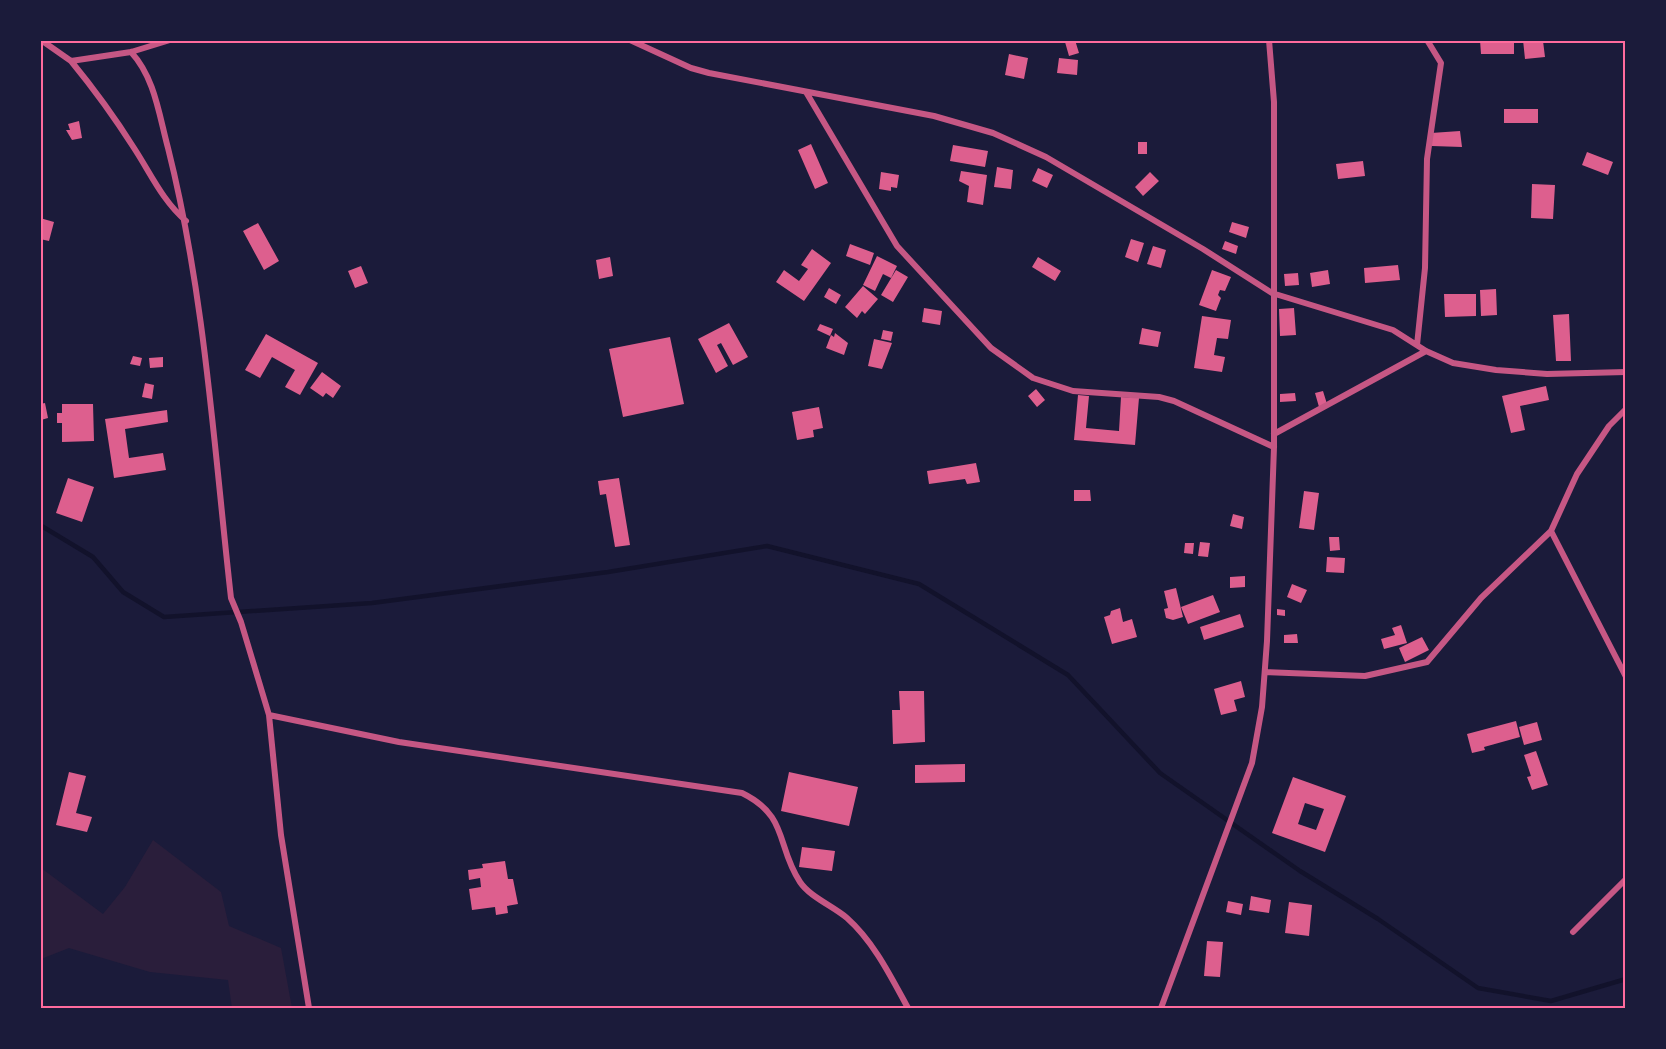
<svg xmlns="http://www.w3.org/2000/svg" width="1666" height="1049" font-family="'Open Sans',sans-serif">
<style>
.green{fill:#2a1e3b}
.lines{fill:none;stroke-linecap:round;stroke-linejoin:round}
.stream{stroke:#12122b;stroke-width:4.5}
.building{fill:#dd5f8e;fill-rule:evenodd}
.minor{stroke:#c65784;stroke-width:6}
.neatline{fill:none;stroke:#ff6b9d;stroke-width:2}
</style>
<rect width="100%" height="100%" fill="#1b1b3a"/>
<path class="green" d="M153 840 221 892 229 926 281 948 292 1008H232L228 980 150 972 69 948 41 959V868L103 914 125 887Z"/>
<g class="lines">
<path class="stream" d="M40 525 93 557 123 592 164 617 372 603 608 572 767 546 919 584 1068 675 1160 773 1300 871 1378 919 1478 988 1551 1001 1626 979"/>
</g>
<path class="building" d="M1071 40H1075L1079 53 1069 56 1065 42Z
M1480 40H1514V54H1481Z
M1523 40 1543 41 1545 57 1525 59Z
M1009 54 1028 58 1024 79 1005 75Z
M1059 58 1078 60 1077 75 1057 73Z
M1504 109H1538V123H1504Z
M79 121 82 138 72 140 66 130H70L68 124Z
M1460 131 1462 147 1432 146 1431 133Z
M1138 142H1147V154H1138Z
M811 144 828 183 815 189 798 150Z
M953 145 988 151 985 167 950 161Z
M1587 152 1613 162 1608 175 1582 165Z
M1363 161 1365 176 1338 179 1336 164Z
M997 167 1013 170 1011 189 994 187Z
M1038 168 1053 175 1047 188 1032 181Z
M961 171 987 175 983 205 967 202 969 186 959 181Z
M881 172 899 175 897 188 891 187V191L879 189Z
M1150 172 1159 181 1143 196 1135 187Z
M1532 184 1555 185 1553 219 1531 218Z
M40 218 54 222 49 241 40 239Z
M1232 222 1249 227 1246 238 1229 232Z
M258 223 279 261 264 270 243 231Z
M1131 239 1144 243 1138 262 1125 257Z
M1225 241 1238 246 1236 254 1222 249Z
M850 244 874 253 870 265 846 256Z
M1153 246 1166 250 1161 268 1147 264Z
M812 249 831 263 804 301 776 282 784 270 799 281 808 269 801 265Z
M877 256 897 266 891 278 883 274 875 291 863 285Z
M610 257 613 276 599 279 596 260Z
M1038 257 1061 271 1055 281 1032 267Z
M1398 265 1400 280 1365 283 1364 268Z
M361 266 368 283 355 288 348 271Z
M896 270 908 277 893 302 881 295Z
M1212 270 1231 277 1225 291 1220 290 1218 295 1221 298 1216 311 1199 305Z
M1328 270 1330 284 1312 287 1310 273Z
M1298 273 1299 285 1285 286 1284 274Z
M863 286 878 299 865 314 862 311 857 318 845 307Z
M829 288 841 295 836 304 824 297Z
M1496 289 1497 315 1481 316 1480 290Z
M1444 294H1476V316L1445 317Z
M924 308 942 311 940 325 922 322Z
M1294 308 1296 335 1280 336 1279 309Z
M1569 314 1571 361H1556L1553 315Z
M1202 316 1231 320 1228 339 1217 338 1214 355 1225 357 1222 372 1194 368Z
M729 323 748 357 733 365 721 343 717 345 728 366 716 373 698 339Z
M820 324 833 329 830 336 817 330Z
M1142 328 1161 332 1158 347 1139 344Z
M883 330 893 332 891 341 881 339Z
M835 333 848 343 844 355 826 348 831 335 834 337Z
M266 334 318 363 300 395 285 387 295 370 272 357 260 378 245 370Z
M670 337 684 404 623 417 609 349Z
M874 339 892 343 882 369 868 366Z
M133 356 142 358 140 366 130 364Z
M163 357V367L150 368 149 358Z
M322 372 341 386 333 398 326 393 323 397 310 388Z
M145 383 154 385 152 399 142 397Z
M1546 386 1549 400 1520 406 1525 430 1511 433 1502 396Z
M1036 389 1045 400 1037 407 1028 396Z
M1323 391 1327 404 1319 407 1315 393Z
M1295 393 1296 401 1280 402V394Z
M1078 395 1089 396 1086 428 1119 431 1121 397 1139 398 1135 445 1074 440Z
M45 403 48 418 41 420 40 404Z
M62 404H93L94 441 62 442V423H57V413H62Z
M819 407 823 428 813 430 814 437 797 440 792 412Z
M167 410 168 422 125 429 129 458 163 453 166 470 114 478 105 419Z
M976 463 980 482 967 484 965 479 929 484 927 471Z
M68 478 94 487 82 522 56 513Z
M619 478 630 545 615 547 606 494 600 495 598 481Z
M1074 490H1090L1091 501H1074Z
M1304 491 1319 493 1314 530 1299 528Z
M1233 514 1244 517 1242 529 1230 526Z
M1329 537H1339L1340 550 1330 551Z
M1200 542 1210 543 1208 557 1198 556Z
M1185 543H1194L1193 554 1184 553Z
M1327 557 1345 558 1344 573 1326 572Z
M1245 576V587L1230 588V577Z
M1292 584 1307 590 1301 603 1287 597Z
M1176 588 1183 617 1173 620 1166 618 1164 609 1168 608 1164 591Z
M1213 595 1220 612 1188 624 1181 607Z
M1120 608 1123 622 1132 619 1137 637 1112 644 1104 617 1110 615 1111 611Z
M1277 609 1285 610V616L1277 615Z
M1240 614 1244 627 1204 640 1200 627Z
M1401 625 1407 643 1384 649 1381 639 1395 635 1392 628Z
M1297 634 1298 643H1284V635Z
M1422 637 1429 650 1405 662 1399 648Z
M1241 681 1245 697 1234 700 1237 711 1221 715 1214 689Z
M899 691H924L925 742 893 744 892 710H900Z
M1516 721 1520 737 1484 747 1485 750 1472 753 1467 734Z
M1537 722 1542 740 1524 745 1519 727Z
M1536 751 1548 785 1532 790 1527 777 1531 776 1524 755Z
M965 764V782L915 783V765Z
M69 772 86 776 76 813 92 817 87 832 56 825Z
M789 772 858 787 849 826 781 811Z
M1293 777 1346 796 1325 852 1272 833ZM1305 803 1324 809 1316 830 1298 824Z
M802 847 835 851 832 871 799 867Z
M505 861 508 879H513L518 904 507 906 508 913 496 915 495 907 472 910 469 889 481 887 480 878 469 880 468 870 483 868 482 864Z
M1251 896 1271 900 1269 913 1249 910Z
M1228 901 1243 904 1241 915 1226 912Z
M1289 902 1312 905 1309 936 1285 933Z
M1207 941 1223 942 1220 977 1204 976Z"/>
<g class="lines">
<path class="minor" d="M41 40 71 61 131 52 170 40
M630 40 691 68 709 73 934 116 993 133 1046 157 1203 249 1272 293 1393 330 1426 351 1453 363 1496 370 1547 374 1626 372
M131 52C155 78 159 115 168 148 205 295 214 448 231 598L241 622 269 715 281 835 309 1008
M71 61C94 89 115 118 134 148 151 174 162 200 186 221
M806 92 897 246 991 348 1033 378 1073 391 1159 397 1174 401 1274 447
M1417 345 1425 268 1427 159 1441 63 1427 40
M1274 434 1426 351
M1551 531 1626 677
M1265 672 1365 676 1427 662 1481 598 1551 531 1577 474 1609 426 1626 409
M269 715 399 742 742 793C789 816 776 846 800 882 810 897 833 906 847 918 874 942 891 977 908 1008
M1573 932 1626 879
M1161 1008 1252 763 1262 707 1267 641 1274 447V102L1269 40"/>
</g>
<rect width="1666" height="1049" fill="none" stroke="#1b1b3a" stroke-width="84"/>
<rect x="42" y="42" width="1582" height="965" class="neatline"/>
</svg>
